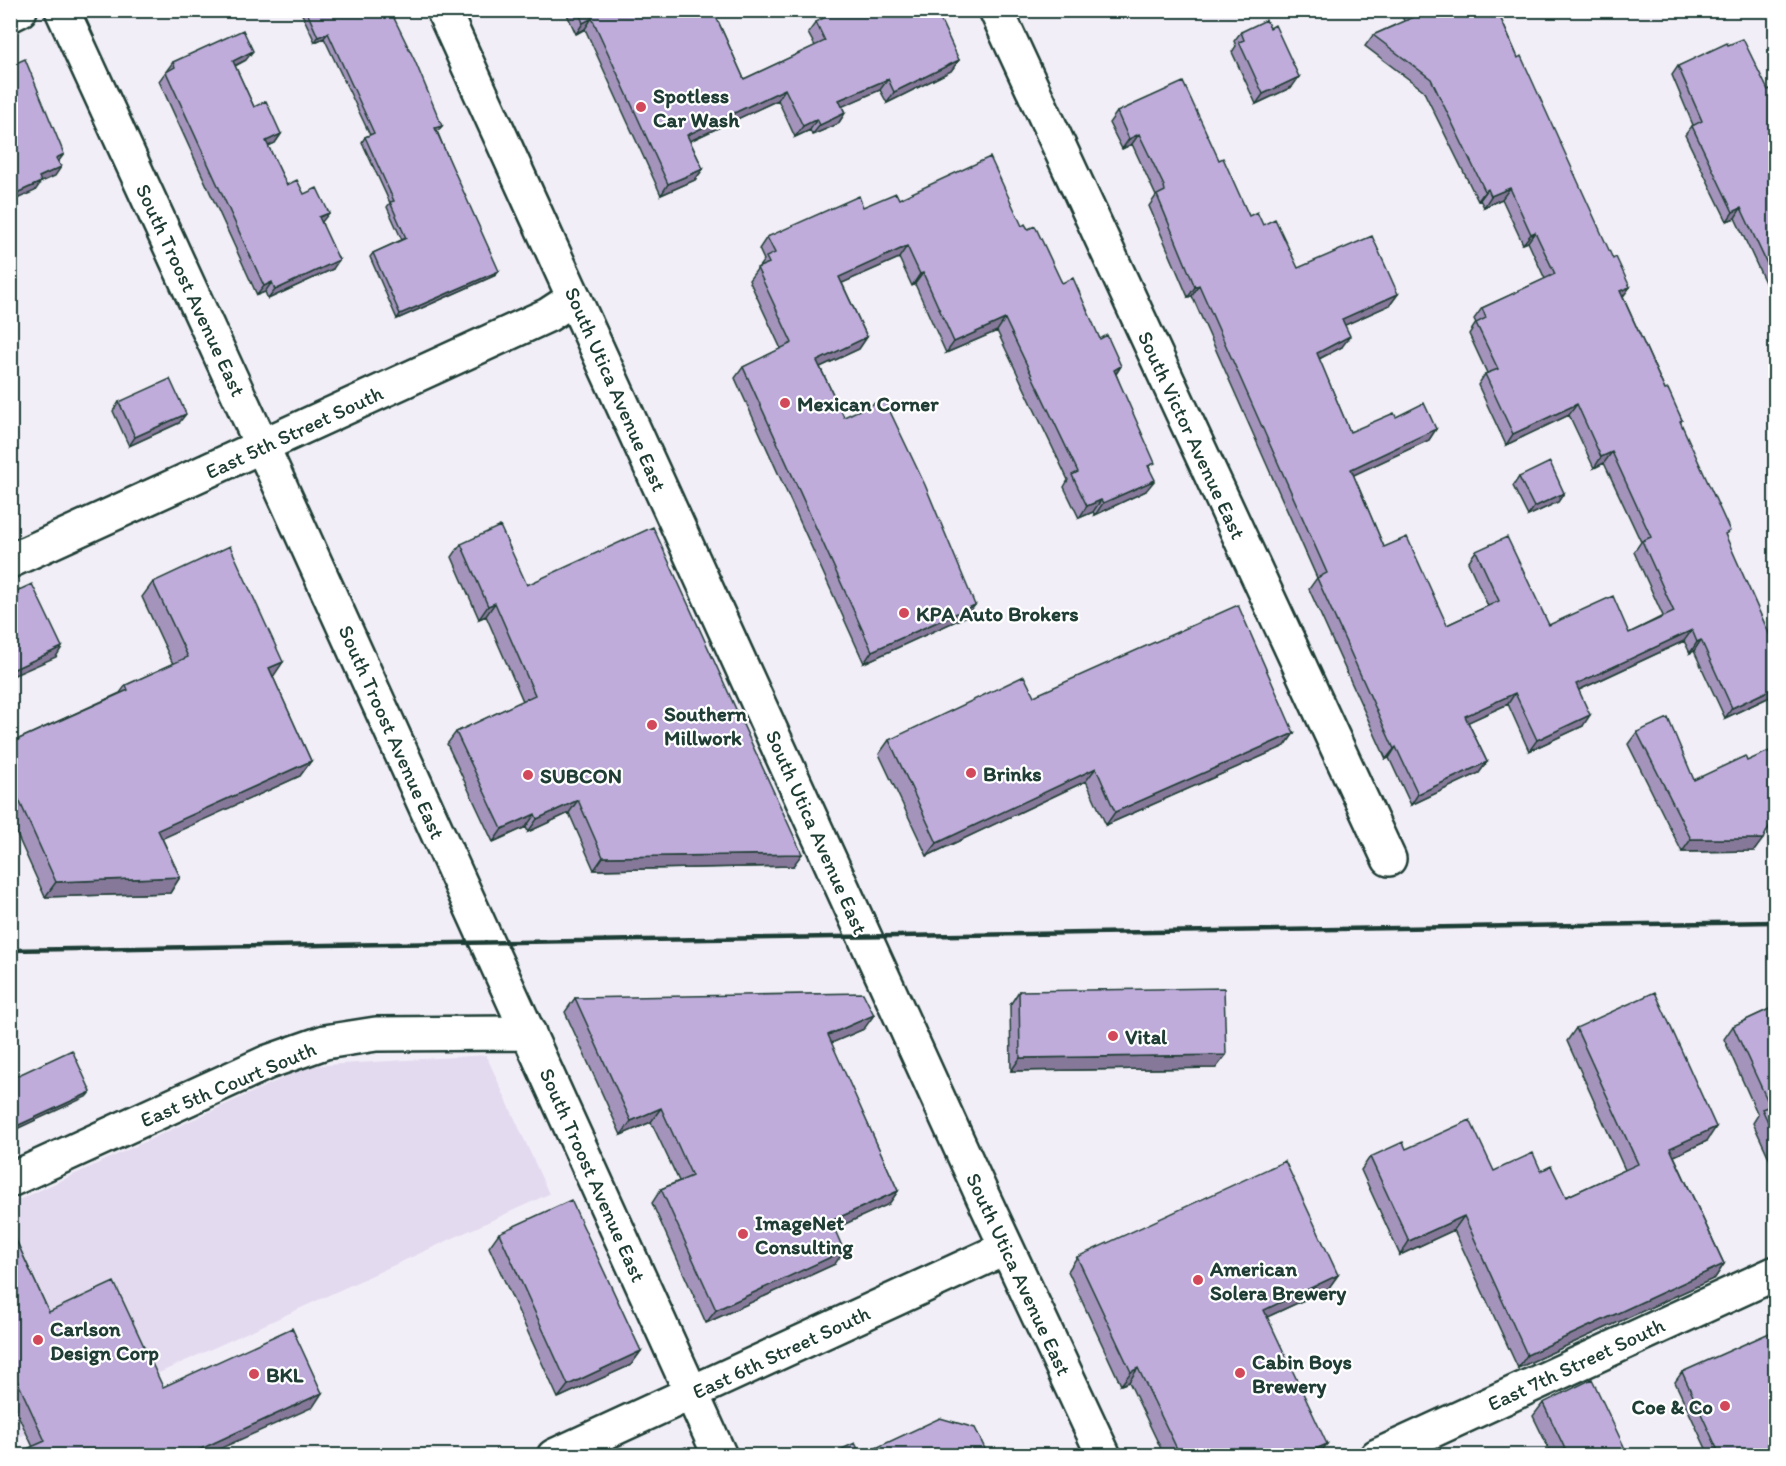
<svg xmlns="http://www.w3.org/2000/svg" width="1786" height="1466" font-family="Itim,sans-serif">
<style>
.built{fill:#e3daef}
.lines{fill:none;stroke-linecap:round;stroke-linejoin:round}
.street-casing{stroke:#1f3d34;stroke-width:38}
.secondary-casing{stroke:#1f3d34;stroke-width:38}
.street{stroke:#fff;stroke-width:33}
.secondary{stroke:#fff;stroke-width:33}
.rail{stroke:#1f3d34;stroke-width:4.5}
.wall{fill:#a494bc;stroke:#1f3d34;stroke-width:1.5}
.shaded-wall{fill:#867899;stroke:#1f3d34;stroke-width:1.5}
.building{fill:#bfacdb;stroke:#1f3d34;stroke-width:1.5}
.poi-dot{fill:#d1495b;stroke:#fff;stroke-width:2}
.labels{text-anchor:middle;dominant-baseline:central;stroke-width:4.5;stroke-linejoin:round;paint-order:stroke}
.poi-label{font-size:21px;font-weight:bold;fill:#1f3d34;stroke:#fff;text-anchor:start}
.street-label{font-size:21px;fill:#1f3d34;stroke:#fff}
</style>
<rect width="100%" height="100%" fill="#f2eef8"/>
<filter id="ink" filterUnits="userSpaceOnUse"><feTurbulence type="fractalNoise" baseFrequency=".0167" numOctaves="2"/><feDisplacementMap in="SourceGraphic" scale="12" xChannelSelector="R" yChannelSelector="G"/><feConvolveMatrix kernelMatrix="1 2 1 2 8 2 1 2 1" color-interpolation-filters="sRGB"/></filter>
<g filter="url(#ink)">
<path class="built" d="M486 1055 549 1194 11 1441 10 1204 309 1066Z"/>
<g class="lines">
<defs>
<path id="street" d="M62 10 273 470 720 1456
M996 10 1389 859
M10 15 20 10
M10 561 548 315 574 298
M10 1180 268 1062 325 1042 376 1034 529 1033
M1377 1456 1776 1273"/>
<path id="secondary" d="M443 10 983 1197 1104 1456
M554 1456 1006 1248"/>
</defs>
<use href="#street" class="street-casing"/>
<use href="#secondary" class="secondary-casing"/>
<use href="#street" class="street"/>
<use href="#secondary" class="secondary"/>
<path class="rail" d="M10 950 1776 922"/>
</g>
<path class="wall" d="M300 10H390L439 130 437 131 496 275 397 319 370 257 373 253 402 240 387 207 390 203 362 142 365 137 370 135 324 38 315 42Z
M565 10H713L744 79 815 46 808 33 816 22 959 60 951 71 887 103 880 90 842 106 845 113 838 124 812 135 810 130 795 137 778 100 690 141 703 169 695 180 661 195 585 29 576 34Z
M1399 10H1497L1623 297 1665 390 1682 420 1680 423 1726 537 1776 694 1725 718 1694 651 1690 653 1684 641 1579 690 1583 726 1529 751 1508 704 1468 722 1487 762 1479 773 1411 805 1389 758 1386 759 1309 589 1317 578 1192 296 1188 297 1149 206 1156 196 1132 144 1122 149 1109 123 1117 112 1219 160 1249 216 1263 225 1298 268 1398 294 1390 305 1345 325 1342 347 1319 359 1350 432 1396 417 1436 429 1429 440 1353 475 1384 547 1447 625 1488 606 1468 562 1476 551 1549 625 1629 633 1663 616 1634 552 1641 542 1604 463 1594 468 1569 415 1506 445 1478 385 1485 374 1487 373 1469 334 1476 323 1474 319 1482 308 1545 279 1528 242 1523 244 1502 199 1484 207 1480 200 1478 201 1423 90 1365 46 1373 35 1404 21Z
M1241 32 1292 87 1256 104 1232 52 1236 46 1234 41Z
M1728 45 1768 90 1776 87V306L1735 218 1727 221 1685 135 1692 126 1693 125 1672 75 1678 66Z
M246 60 235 66 254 107 281 134 275 143 268 146 287 185 304 194 322 222 333 269 268 299 265 292 257 295 159 81 173 62Z
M899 199 1022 226 1028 229 1062 283 1100 339 1121 366 1116 374 1150 469 1146 491 1095 515 1093 512 1079 518 1064 487 1068 480 997 331 946 353 915 284 912 286 899 258 842 283 867 337 859 349 820 367 844 417 967 616 864 663 735 378 743 367 781 349 749 280 764 260 759 249 767 237 863 207Z
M1776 316V331L1771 322Z
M119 402 179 423 129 446 113 411Z
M1519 477 1564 493 1558 502 1528 516 1513 486Z
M461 544 527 585 793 866 594 870 569 813 528 832 526 827 493 842 447 744 456 732 523 701 486 616 479 619 452 557Z
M153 582 273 677 311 761 300 776 162 838 180 877 170 893 45 897 10 819V743L120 693 126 685 173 664 142 597Z
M1034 696 1294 733 1285 746 1106 825 1086 781 927 856 879 754 889 740Z
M1637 732 1694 780 1768 829 1754 851 1682 852 1628 744Z
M1019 991 1216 1068 1011 1071 1010 1005Z
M575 998 864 1029 831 1043 898 1191 889 1204 834 1229 835 1264 706 1323 652 1203 661 1189 679 1181 651 1122 621 1135 565 1012Z
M1776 1006V1173L1753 1123 1758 1115 1724 1039 1733 1026Z
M1576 1028 1707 1141 1674 1156 1724 1264 1715 1278 1518 1368 1454 1230 1400 1255 1361 1170 1370 1157 1406 1149 1494 1171H1541L1566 1197 1625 1170 1567 1041Z
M10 1227 49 1312 163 1387 313 1407 33 1447 10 1398Z
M499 1233 641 1351 631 1365 558 1398 489 1247Z
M1077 1257 1338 1275 1328 1289 1267 1317 1319 1455H1164L1129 1382 1121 1385 1068 1271Z
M1682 1372 1776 1455H1709L1675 1382Z
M1543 1403 1628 1455H1552L1533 1416Z"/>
<path class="shaded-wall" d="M592 18 585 29 576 34 583 23Z
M328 33 324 38 315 42 318 37Z
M253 51 246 60 226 70 233 61Z
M959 60 951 71 887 103 894 92Z
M1299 77 1292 87 1256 104 1263 94Z
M888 79 880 90 832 111 839 100Z
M785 89 778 100 679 146 687 135Z
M845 113 838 124 812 135 820 125Z
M817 119 810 130 795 137 803 126Z
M442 126 439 130 432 133 435 128Z
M281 134 275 143 259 150 266 141Z
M1139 134 1132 144 1122 149 1129 139Z
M64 154 58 162 56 158Z
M61 167 55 176 33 186 39 177Z
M703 169 695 180 661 195 668 184Z
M41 182 35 191 10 202V198L12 195Z
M1510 188 1502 199 1484 207 1491 196Z
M1488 189 1480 200 1478 201 1485 191Z
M1741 208 1735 218 1727 221 1733 212Z
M329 213 322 222 313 226 319 217Z
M1535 232 1528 242 1523 244 1531 234Z
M907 246 899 258 831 288 839 277Z
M339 260 333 269 268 299 275 290Z
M499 271 496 275 397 319 400 314Z
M923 273 915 284 912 286 920 274Z
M272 282 265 292 257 295 264 286Z
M1199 285 1192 296 1188 297 1195 287Z
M1630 287 1622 298 1620 291Z
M1398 294 1390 305 1334 330 1342 319Z
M1005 319 997 331 946 353 954 342Z
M1350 336 1342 347 1309 364 1317 353Z
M867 337 859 349 809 372 817 361Z
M1121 366 1113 378 1114 370Z
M1577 404 1569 415 1506 445 1513 434Z
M186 414 179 423 129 446 135 437Z
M1436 429 1429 440 1343 480 1351 469Z
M1612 452 1604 463 1594 468 1601 457Z
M1155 480 1146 491 1095 515 1103 503Z
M1564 493 1558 502 1528 516 1534 507Z
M1101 500 1093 512 1079 518 1087 506Z
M495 603 486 616 479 619 488 606Z
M975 605 967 616 864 663 872 651Z
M1692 630 1684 641 1568 695 1576 684Z
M1701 640 1694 651 1690 653 1697 642Z
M62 647 56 657 10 677V671Z
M283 662 273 677 269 668Z
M1776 687V694L1725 718 1732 708Z
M1515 693 1508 704 1458 727 1465 716Z
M1590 715 1583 726 1529 751 1537 740Z
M1294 733 1285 746 1106 825 1115 812Z
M1396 747 1389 758 1386 759 1394 749Z
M311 761 300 776 148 845 158 830Z
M1487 762 1479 773 1411 805 1418 794Z
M1096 768 1086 781 927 856 937 843Z
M578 800 569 813 528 832 537 819Z
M535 814 526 827 493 842 502 829Z
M1776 817V826L1764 831 1773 818Z
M1691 839H1763L1754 851 1682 852Z
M802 854 793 866 594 870 603 857Z
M180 877 170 893 45 897 56 882Z
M874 1015 864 1029 818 1049 828 1035Z
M1226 1055 1216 1068 1011 1071 1020 1058Z
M91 1092 88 1096 10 1132V1129Z
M661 1108 651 1122 621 1135 631 1121Z
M1716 1127 1707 1141 1661 1162 1670 1148Z
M898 1191 889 1204 821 1235 831 1221Z
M1464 1216 1454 1230 1400 1255 1409 1241Z
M844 1251 835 1264 706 1323 716 1310Z
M1724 1264 1715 1278 1518 1368 1527 1355Z
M1338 1275 1328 1289 1254 1323 1264 1310Z
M641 1351 631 1365 558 1398 568 1385Z
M1138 1368 1129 1382 1121 1385 1131 1372Z
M322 1393 313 1407 206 1455H192L194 1452Z
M1327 1444 1319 1455H1302Z"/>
<path class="building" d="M306 10H390L415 61 442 126 435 128 499 271 400 314 373 253 406 238 390 202 394 201 365 137 374 133 328 33 318 37Z
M578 10H713L744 79 825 41 816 22 838 10H936L959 60 894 92 888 79 839 100 845 113 820 125 817 119 803 126 785 89 687 135 703 169 668 184 592 18 583 23Z
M1412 10H1497L1518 58 1521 56 1613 259 1616 257 1630 287 1620 291 1665 390 1668 389 1682 420 1680 421 1730 531 1725 534 1772 640 1776 639V687L1732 708 1701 640 1697 642 1692 630 1576 684 1590 715 1537 740 1515 693 1465 716 1487 762 1418 794 1396 747 1394 749 1317 578 1327 573 1199 285 1195 287 1157 195 1165 191 1164 186 1139 134 1129 139 1117 112 1183 82 1219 160 1223 158 1249 216 1257 212 1263 225 1275 219 1298 268 1372 236 1398 294 1342 319 1350 336 1317 353 1350 432 1394 413 1396 417 1424 403 1436 429 1351 469 1384 547 1407 537 1447 625 1499 601 1476 551 1507 537 1549 625 1613 596 1629 633 1674 612 1642 541 1651 537 1612 452 1601 457 1577 404 1513 434 1485 374 1498 369 1476 323 1486 318 1482 308 1555 274 1535 232 1531 234 1510 188 1491 196 1488 189 1485 191 1431 79 1373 35 1414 17Z
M1266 20 1270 28 1275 25 1299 77 1263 94 1239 42 1244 40 1241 32Z
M243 30 253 51 233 61 254 107 266 101 281 134 266 141 287 185 297 180 304 194 317 188 329 213 319 217 339 260 275 290 272 282 264 286 166 72 175 67 173 62Z
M1743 39 1768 90 1776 87V283L1741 208 1733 212 1692 126 1702 121 1678 66 1727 43 1728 45Z
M10 59H12L14 64 25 59 64 154 56 158 61 167 39 177 41 182 12 195 10 191V158H12L10 156Z
M990 157 1022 226 1025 224 1028 229 1035 226 1062 283 1073 278 1100 339 1107 335 1121 366 1114 370 1155 463 1148 466 1155 480 1103 503 1101 500 1087 506 1072 475 1078 472 1005 319 954 342 923 273 920 274 907 246 839 277 867 337 817 361 844 417 884 399 925 485 975 605 872 651 743 367 792 343 757 268 769 263 766 257 775 253 767 237 859 196 863 207 896 193 899 199Z
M170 379 186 414 135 437 119 402Z
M1550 462 1564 493 1534 507 1519 477Z
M500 526 527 585 653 527 802 854 603 857 578 800 537 819 535 814 502 829 456 732 535 695 495 603 488 606 461 544Z
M230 546 283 662 269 668 311 761 158 830 180 877 56 882 10 780V743L128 690 126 685 188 657 153 582Z
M32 584 62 647 10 671V594Z
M1238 605 1294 733 1115 812 1096 768 937 843 889 740 1024 676 1034 696Z
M1668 718 1694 780 1745 756 1747 761 1769 751 1775 764H1776V817L1773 818 1763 839H1691L1637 732Z
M1224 988 1226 1055 1020 1058 1019 991Z
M1655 992 1716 1127 1670 1148 1724 1264 1527 1355 1464 1216 1409 1241 1370 1157 1403 1142 1406 1149 1470 1120 1494 1171 1533 1153 1541 1171 1551 1166 1566 1197 1638 1164 1576 1028Z
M863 993 874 1015 828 1035 898 1191 831 1221 844 1251 716 1310 661 1189 692 1176 661 1108 631 1121 575 998Z
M1776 1006V1139L1762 1109 1770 1106 1733 1026Z
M72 1050 91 1092 10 1129V1079Z
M1285 1161 1338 1275 1264 1310 1327 1444 1302 1455H1180L1138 1368 1131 1372 1077 1257Z
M571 1200 641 1351 568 1385 499 1233Z
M10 1227 49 1312 114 1282 163 1387 292 1328 322 1393 194 1452 196 1455H13L45 1441 10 1365Z
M1776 1330V1455H1720L1682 1372Z
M1592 1379 1628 1455H1568L1543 1403Z
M940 1418 975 1428 988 1455H829L855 1443 861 1455Z
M686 1447 690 1455H667Z"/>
</g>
<g class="poi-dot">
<circle cx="641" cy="107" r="6"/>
<circle cx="785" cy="403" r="6"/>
<circle cx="904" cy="613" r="6"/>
<circle cx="652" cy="725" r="6"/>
<circle cx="971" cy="773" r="6"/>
<circle cx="528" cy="775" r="6"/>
<circle cx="1113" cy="1036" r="6"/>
<circle cx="743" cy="1234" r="6"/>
<circle cx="1198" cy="1280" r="6"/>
<circle cx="38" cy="1340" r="6"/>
<circle cx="1240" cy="1373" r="6"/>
<circle cx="254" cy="1374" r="6"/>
<circle cx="1725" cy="1406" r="6"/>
</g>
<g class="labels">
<g class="poi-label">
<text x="653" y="95">Spotless<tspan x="653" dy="24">Car Wash</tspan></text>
<text x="797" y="403">Mexican Corner</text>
<text x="916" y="613">KPA Auto Brokers</text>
<text x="664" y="713">Southern<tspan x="664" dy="24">Millwork</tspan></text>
<text x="983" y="773">Brinks</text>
<text x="540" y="775">SUBCON</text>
<text x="1125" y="1036">Vital</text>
<text x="755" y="1222">ImageNet<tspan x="755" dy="24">Consulting</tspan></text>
<text x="1210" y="1268">American<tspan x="1210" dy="24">Solera Brewery</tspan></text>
<text x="50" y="1328">Carlson<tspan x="50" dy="24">Design Corp</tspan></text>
<text x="1252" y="1361">Cabin Boys<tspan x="1252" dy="24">Brewery</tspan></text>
<text x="266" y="1374">BKL</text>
<text x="1713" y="1406" text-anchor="end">Coe &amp; Co</text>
</g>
<g class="street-label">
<text transform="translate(191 290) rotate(65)">South Troost Avenue East</text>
<text transform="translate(616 389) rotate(66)">South Utica Avenue East</text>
<text transform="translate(294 432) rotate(-25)">East 5th Street South</text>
<text transform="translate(1192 435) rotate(65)">South Victor Avenue East</text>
<text transform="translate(392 732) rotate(66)">South Troost Avenue East</text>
<text transform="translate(817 832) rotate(66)">South Utica Avenue East</text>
<text transform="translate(228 1084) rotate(-23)">East 5th Court South</text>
<text transform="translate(593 1175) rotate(66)">South Troost Avenue East</text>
<text transform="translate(1019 1274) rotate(65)">South Utica Avenue East</text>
<text transform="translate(781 1352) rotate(-25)">East 6th Street South</text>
<text transform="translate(1576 1364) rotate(-25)">East 7th Street South</text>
</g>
</g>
<rect width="1786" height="1466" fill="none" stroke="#fff" stroke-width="36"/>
<rect x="18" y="18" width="1750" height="1430" fill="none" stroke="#1f3d34" stroke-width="2" filter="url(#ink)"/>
</svg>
